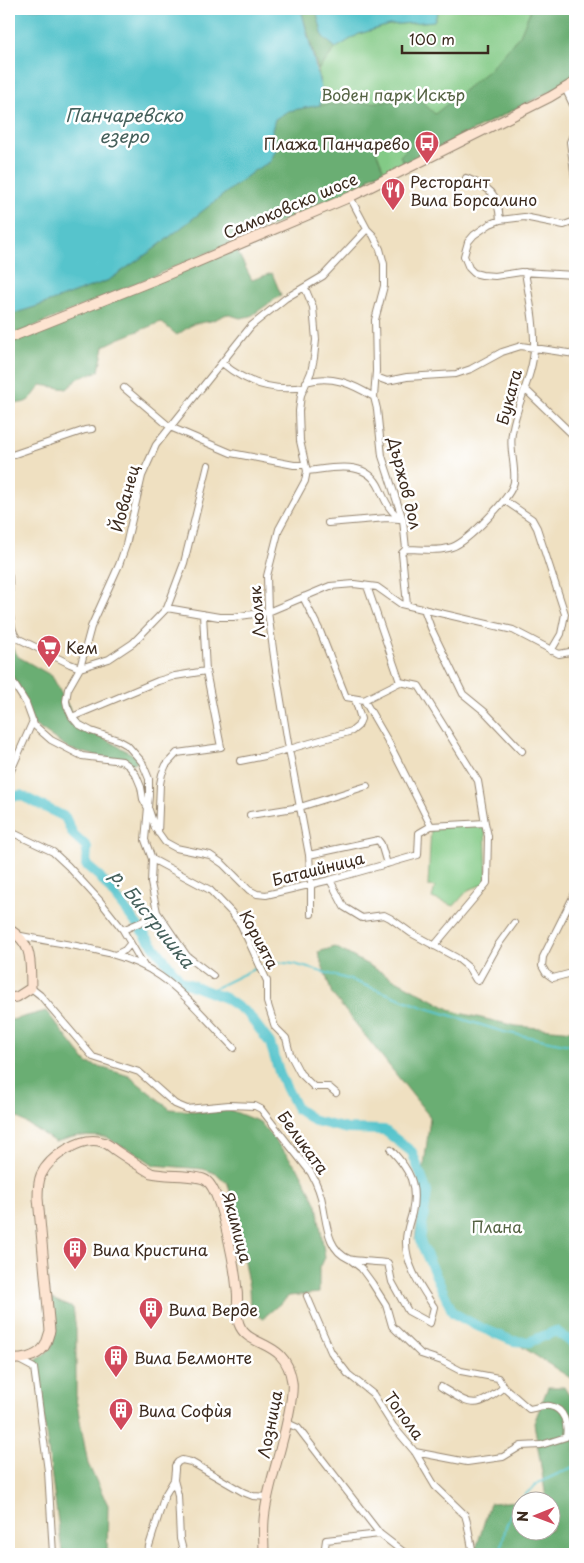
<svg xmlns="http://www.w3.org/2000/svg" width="584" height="1563" font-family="'Playpen Sans',sans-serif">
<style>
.green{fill:#83ca86;stroke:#5f7a52}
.forest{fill:#6aae73;stroke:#526c48}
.water{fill:#57c4cc;stroke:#497775}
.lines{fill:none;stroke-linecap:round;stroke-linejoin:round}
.stream{stroke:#57c4cc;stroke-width:2}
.river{stroke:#57c4cc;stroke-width:10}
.street-casing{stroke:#958570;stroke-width:8}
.secondary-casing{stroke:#958570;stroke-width:11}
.street{stroke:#fff;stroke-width:6}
.secondary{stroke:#fde4d1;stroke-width:9}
.labels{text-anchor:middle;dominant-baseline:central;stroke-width:5;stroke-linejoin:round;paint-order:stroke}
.park-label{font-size:16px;fill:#546242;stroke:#fff}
.poi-label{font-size:16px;fill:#3b2a1e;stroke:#fff;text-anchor:start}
.street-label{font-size:16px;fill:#3b2a1e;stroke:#fff}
.water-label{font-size:18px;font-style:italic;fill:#45605b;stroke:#fff}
</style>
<rect width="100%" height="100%" fill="#fff"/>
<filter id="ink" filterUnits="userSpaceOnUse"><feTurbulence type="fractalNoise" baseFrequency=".02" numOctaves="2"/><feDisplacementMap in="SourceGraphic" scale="10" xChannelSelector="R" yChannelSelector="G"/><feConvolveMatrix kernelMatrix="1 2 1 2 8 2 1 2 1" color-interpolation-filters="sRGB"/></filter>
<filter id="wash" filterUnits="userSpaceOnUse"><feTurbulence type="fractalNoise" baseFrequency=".0096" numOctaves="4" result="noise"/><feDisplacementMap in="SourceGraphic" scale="20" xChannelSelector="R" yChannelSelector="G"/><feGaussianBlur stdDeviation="1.12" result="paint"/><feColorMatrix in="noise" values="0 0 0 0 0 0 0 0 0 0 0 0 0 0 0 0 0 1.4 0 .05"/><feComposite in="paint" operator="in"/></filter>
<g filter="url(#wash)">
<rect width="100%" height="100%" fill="#efe0c1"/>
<path class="green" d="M439 9H575V77L550 92 390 172 379 177 377 173 368 178 369 182 337 198 182 263 321 88 318 70 336 48 359 34 389 25 434 21Z
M485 823 487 883 468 890 454 906 432 898 435 887 428 886 431 826Z"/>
<path class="forest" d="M301 9H316L323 37 336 48 318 70Z
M531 9H575V77L564 84 405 165 400 156 406 150 396 138 374 146 383 168 379 177 377 173 368 178 369 182 337 198 9 337V315L38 306 109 280 154 249 255 170 270 162 277 148 272 130 275 119 288 111 320 105 420 100 435 114 489 70 520 35Z
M237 251 252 280 272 273 281 295 251 316 240 318 227 314 211 321 193 324 177 335 161 322 118 339 104 346 99 371 79 378 67 389 41 385C31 399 27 407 9 401V342L224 254Z
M9 641 17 656 52 676 78 724 134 755 140 762 129 764 70 749 34 725 20 689 9 672Z
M335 947 455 1012 516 1026 575 1031V1381L513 1341 477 1326 453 1313 415 1240 430 1117 332 994 318 952Z
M46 1011 87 1063 129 1076 170 1109 203 1112 230 1110 260 1122 300 1171 317 1205 325 1258 319 1267V1293L289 1296 262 1319 250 1308 249 1288 232 1199 228 1184 217 1174 203 1169 154 1165 135 1152 117 1144 107 1137 77 1136 55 1142 9 1112V1018L12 1020Z
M52 1299 73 1308 76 1329V1399L88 1464 108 1505 107 1554H63L62 1551 36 1361 51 1348 56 1330Z
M548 1387H564L575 1405V1554H478L476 1549 490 1503 522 1501V1530H552V1500H522L546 1498 534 1423Z"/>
<path class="water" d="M9 9H301L321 88 320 105 288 111 275 119 272 130 277 148 270 162 255 170 154 249 109 280 38 306 9 315Z
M316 9H439L434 21 389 25 359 34 336 48 323 37Z"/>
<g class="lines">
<path class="stream" d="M263 966 275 962 294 964 351 980 423 1007 504 1032 575 1046
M207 992 258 967
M500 1554 506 1526 515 1504 538 1483 575 1466"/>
<path class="river" d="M9 798 20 795 65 817 73 834 87 847 86 865 100 877 181 981 225 998 248 1014 270 1043 280 1075 297 1109 315 1121 347 1129 384 1130 412 1152 427 1192 420 1241 453 1313 477 1326 513 1341 529 1342 556 1331 575 1345"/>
</g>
</g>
<g filter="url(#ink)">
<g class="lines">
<defs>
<path id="street" d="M565 88 575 109
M575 130 570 142 575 178
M466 178C490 188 498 192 500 220
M350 197 367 229 373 235 380 249 384 264V286L375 320 376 371 374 397 377 409 382 456 403 520 406 549 402 553 407 605
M575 221 564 225 524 217 500 220 490 224 474 235 468 242 464 256 469 268 474 273 482 275 495 276 521 272 575 275
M305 288 313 307 316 340 314 358 311 372 301 395 299 411 300 441 307 471 305 481 279 529 267 576 268 612 275 664 289 749 309 855 311 884V914
M222 363C246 383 273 392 304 387
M376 377 387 381 407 377 456 374 471 369 502 352 521 346 575 354
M306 382C331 374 352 384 374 397
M124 388 170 427 182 432 231 453 294 465H305
M525 389 575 437
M9 456 85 430 92 429
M307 471C334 468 367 459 380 489 386 503 390 512 403 520
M504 500 532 519 537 528 565 614 561 634 551 651
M328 523 387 518 399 519
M406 549C421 549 438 552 452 547 467 542 511 498 514 482 516 466 509 449 512 433 516 404 533 377 534 348 535 323 529 297 525 272
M9 577C10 594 7 626 17 638L70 664 80 668 109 659 133 643 167 608 219 617H233L268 612 330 586 354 584 377 587 401 604 513 630 559 654 575 651
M167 608 184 563 208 465
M424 609 431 628 463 694 485 712 522 751
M9 676 26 703 34 725 51 740 82 756 122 761 129 766 136 775 141 787 143 799 149 810 155 828 165 842 176 848 210 855 223 864 249 890 257 894 266 895 330 880 418 855 419 833 431 826 389 743 364 700 346 697 320 631 303 597
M400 682 419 686 478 781 485 823 431 826
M364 700 400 682 367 586
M72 717 158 681 175 676 206 671
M240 761 265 756 352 731 358 726 361 719 355 699
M9 775 33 721
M250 815 300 807 367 786
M9 831 53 852 68 866 100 901 123 930 144 966
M158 833 160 784 162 774 166 765 177 753 221 747 206 671 203 614
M309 855 378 840 381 844 387 864
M152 859 151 883 157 912 187 956 213 976
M330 880 344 907 362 918 384 915 390 918 411 933 457 958 468 967 476 980 478 981 498 945 514 923
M575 893 543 957 542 966 546 973 553 978 572 973 575 968
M123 930 148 919 157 912
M21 936C66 945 121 949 160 976 185 993 212 1026 234 1048
M434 946 487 883 488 836 485 823
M115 955 125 950 130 944
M31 988 40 995 93 1057 139 1072 175 1104 187 1109 229 1105 255 1106 261 1109 311 1173C317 1184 321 1194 323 1206 327 1226 328 1250 349 1259 354 1261 380 1262 388 1263L392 1282 408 1311 430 1323 434 1307C421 1287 405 1265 406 1240 406 1231 410 1221 412 1213 418 1185 410 1170 391 1150
M336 1093 329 1087H314L300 1073 290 1054 286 1038 275 1027 267 1002V981L241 925 232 913 210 890 152 859 145 840 149 796V779L142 762 127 745 118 740 91 731 78 724 72 717 67 706 66 701 68 689 80 668 91 627 119 565 126 545 142 476 156 445 251 326 286 298 323 276 367 229
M352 1261 361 1268 372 1283 386 1305 392 1326 421 1354 442 1361 461 1371 498 1378 504 1387 529 1409C535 1408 544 1405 550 1406 565 1409 568 1425 566 1437L541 1445 521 1446 503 1457 467 1462 415 1452
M307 1296 331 1352 348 1374 373 1394 393 1426 415 1452 435 1486 465 1515 467 1522 473 1554
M19 1360 34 1368 48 1471 53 1554
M441 1387C471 1405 474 1411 504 1387
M287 1423 298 1428 380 1534 406 1554
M148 1554 149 1546 165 1495 174 1480
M184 1554 180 1539 178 1495 174 1480 175 1470V1466L178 1462 182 1460 191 1462 243 1492 253 1496 269 1497
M324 1554 326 1540 380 1534"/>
<path id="secondary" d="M9 338 162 277 350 197 550 97 575 82
M9 929C34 945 30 961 31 988L17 997 9 998
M9 1359C20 1360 36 1358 44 1347 47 1343 48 1336 50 1331L38 1198C38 1190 38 1182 41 1175 49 1157 82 1135 102 1142 107 1143 111 1147 115 1150 127 1158 139 1166 151 1173 165 1177 199 1174 207 1181 222 1193 235 1269 237 1290 239 1301 235 1313 239 1324 248 1349 286 1338 292 1382 294 1395 285 1432 281 1446 275 1470 266 1495 264 1520 263 1531 264 1543 264 1554"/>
</defs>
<use href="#street" class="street-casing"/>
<use href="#secondary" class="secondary-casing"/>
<use href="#street" class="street"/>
<use href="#secondary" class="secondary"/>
</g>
</g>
<defs>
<symbol id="bus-pin" viewBox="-11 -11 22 30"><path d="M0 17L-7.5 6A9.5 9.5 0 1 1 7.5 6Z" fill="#d1495b" stroke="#fff"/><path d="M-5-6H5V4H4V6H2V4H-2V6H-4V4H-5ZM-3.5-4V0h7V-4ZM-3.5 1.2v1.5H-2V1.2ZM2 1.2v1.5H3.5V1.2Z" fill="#fff"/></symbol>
<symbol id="restaurant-pin" viewBox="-11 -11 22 30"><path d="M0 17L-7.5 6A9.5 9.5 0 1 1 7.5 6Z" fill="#d1495b" stroke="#fff"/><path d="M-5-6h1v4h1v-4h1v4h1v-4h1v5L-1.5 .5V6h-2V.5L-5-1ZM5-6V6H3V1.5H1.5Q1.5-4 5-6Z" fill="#fff"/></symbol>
<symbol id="supermarket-pin" viewBox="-11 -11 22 30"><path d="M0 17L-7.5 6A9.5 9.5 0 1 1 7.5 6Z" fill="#d1495b" stroke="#fff"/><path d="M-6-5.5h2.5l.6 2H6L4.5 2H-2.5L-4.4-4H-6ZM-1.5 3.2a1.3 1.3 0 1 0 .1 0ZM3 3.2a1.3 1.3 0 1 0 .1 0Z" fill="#fff"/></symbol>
<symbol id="building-pin" viewBox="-11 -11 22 30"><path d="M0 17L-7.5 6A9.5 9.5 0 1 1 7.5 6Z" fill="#d1495b" stroke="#fff"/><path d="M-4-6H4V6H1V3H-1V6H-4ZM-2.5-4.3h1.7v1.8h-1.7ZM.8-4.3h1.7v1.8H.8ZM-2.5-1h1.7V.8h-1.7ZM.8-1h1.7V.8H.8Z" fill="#fff"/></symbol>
</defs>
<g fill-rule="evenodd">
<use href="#bus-pin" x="413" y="129" width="28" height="38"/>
<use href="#restaurant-pin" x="379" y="176" width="28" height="38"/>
<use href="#supermarket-pin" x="35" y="633" width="28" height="38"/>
<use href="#building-pin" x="61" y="1235" width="28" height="38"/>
<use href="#building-pin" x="137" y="1295" width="28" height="38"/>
<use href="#building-pin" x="102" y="1343" width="28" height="38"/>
<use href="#building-pin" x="107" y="1396" width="28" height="38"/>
</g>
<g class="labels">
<g class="park-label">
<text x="393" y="94">Воден парк Искър</text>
<text x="497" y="1226">Плана</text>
</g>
<g class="poi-label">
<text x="410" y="143" text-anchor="end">Плажа Панчарево</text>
<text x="410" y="181">Ресторант<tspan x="410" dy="18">Вила Борсалино</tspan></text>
<text x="66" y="647">Кем</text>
<text x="92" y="1249">Вила Кристина</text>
<text x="168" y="1309">Вила Верде</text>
<text x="134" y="1357">Вила Белмонте</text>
<text x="138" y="1410">Вила Софѝя</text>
</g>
<g class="street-label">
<text transform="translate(290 205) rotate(-23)">Самоковско шосе</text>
<text transform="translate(508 397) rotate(-75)">Буката</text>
<text transform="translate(406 483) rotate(76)">Държов дол</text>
<text transform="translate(124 498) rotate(-75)">Йованец</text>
<text transform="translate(256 612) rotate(-95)">Люляк</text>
<text transform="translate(318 868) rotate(-14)">Батаийница</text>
<text transform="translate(260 939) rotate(62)">Корията</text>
<text transform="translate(304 1142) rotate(54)">Беликата</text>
<text transform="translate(238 1227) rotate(75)">Якимица</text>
<text transform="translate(405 1415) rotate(54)">Топола</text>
<text transform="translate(269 1424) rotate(-79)">Лозница</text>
</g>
<g class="water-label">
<text x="124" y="114">Панчаревско<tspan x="124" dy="21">езеро</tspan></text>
<text transform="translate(153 918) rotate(51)">р. Бистришка</text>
</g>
</g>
<rect width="584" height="1563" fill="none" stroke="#fff" stroke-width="30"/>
<g transform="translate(536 1516) rotate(269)"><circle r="24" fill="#ffffff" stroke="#b1aaa5"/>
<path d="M0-4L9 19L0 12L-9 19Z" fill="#d1495b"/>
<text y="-8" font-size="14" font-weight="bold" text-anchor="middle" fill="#3b2a1e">N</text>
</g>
<path d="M402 45v8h86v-8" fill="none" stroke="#3b2a1e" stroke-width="2.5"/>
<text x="409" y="45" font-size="15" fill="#3b2a1e" stroke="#ffffff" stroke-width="4" paint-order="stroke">100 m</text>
</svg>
